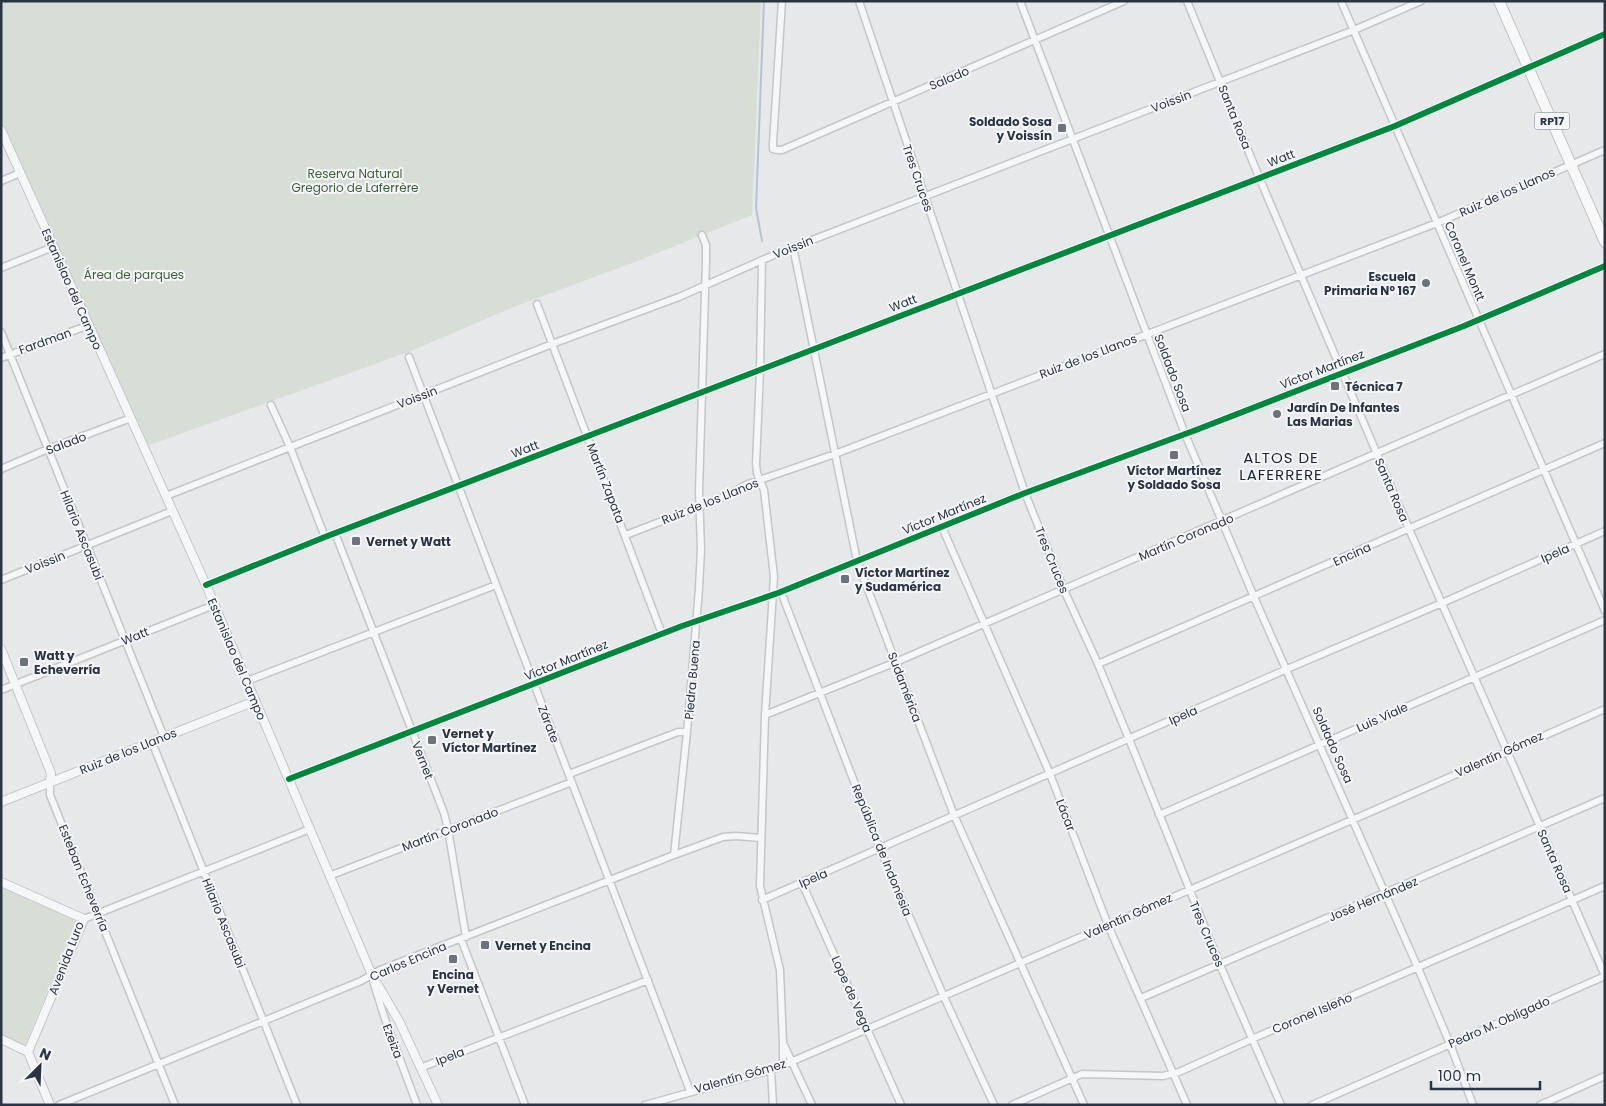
<svg xmlns="http://www.w3.org/2000/svg" width="1606" height="1106" font-family="Poppins,sans-serif">
<style>
.green{fill:#d6ded6}
.lines{fill:none;stroke-linecap:round;stroke-linejoin:round}
.stream{stroke:#b4c4d5;stroke-width:2}
.minor-casing{stroke:#c4c6c8;stroke-width:9}
.tertiary-casing{stroke:#c4c6c8;stroke-width:10}
.primary-casing{stroke:#c2c5c8;stroke-width:12}
.minor{stroke:#f5f6f7;stroke-width:6}
.tertiary{stroke:#f5f6f7;stroke-width:8}
.primary{stroke:#f8f8f8;stroke-width:10}
.cycleway-casing{stroke:#f4f6f9;stroke-width:9}
.cycleway{stroke:#00873e;stroke-width:6}
.poi-dot{fill:#6c737f;stroke:#f4f6f9;stroke-width:2}
.labels{text-anchor:middle;dominant-baseline:central;stroke-width:4;stroke-linejoin:round;paint-order:stroke}
.shield{fill:#f4f6f9;stroke:#676e7b;stroke-width:1}
.shield-label{font-size:11px;font-weight:bold;fill:#2b3445}
.street-label{font-size:12px;fill:#2b3445;stroke:#f4f6f9}
.poi-label{font-size:12px;font-weight:bold;fill:#2b3445;stroke:#f4f6f9;text-anchor:start}
.park-label{font-size:12px;fill:#3f6138;stroke:#f4f6f9}
.quarter-label{font-size:15px;letter-spacing:1px;fill:#1d2536;stroke:#f4f6f9}
</style>
<rect width="100%" height="100%" fill="#e6e8ea"/>
<path class="green" d="M1 1H761L752 215 640 260 511 308 411 351 144 447 1 130Z
M1 886 78 919 25 1045 1 1034Z"/>
<g class="lines">
<path class="stream" d="M762 241 756 208 764 1"/>
<defs>
<path id="minor" d="M782 1 773 143V149L777 150H782L1124 1
M859 1 1025 493 1064 590 1098 664 1129 739 1220 965 1281 1105
M1020 1 1185 434 1254 597 1418 968 1450 1044 1473 1105
M1187 1 1259 177 1409 529 1507 751 1605 976
M1341 1 1605 611
M1 181 20 173
M793 247 857 561 954 815 1084 1105
M762 260 760 370 756 464 757 473 764 490 774 577 765 715 760 886 780 970 783 1043V1065
M1 268 53 247
M537 304 662 634
M1 332 164 737
M409 357 690 1091
M1 358 89 325
M271 405 290 447 325 537
M1 469 48 449 131 418
M166 496 552 344 679 297 776 254 1354 30 1421 1
M942 527 1050 774 1108 925 1187 1105
M335 533 444 813 448 829 466 937
M626 535 726 496 748 484 835 454 1437 223 1605 150
M1 580 172 511
M206 585 325 537 1395 126 1605 34
M781 592 880 849 944 997 994 1105
M1098 664 1605 443
M247 681 496 585
M1 690 214 605
M765 715 896 662 1605 354
M152 742 297 1105
M569 774 678 732H687
M289 779 682 626 778 593 1025 493 1196 430 1464 326 1605 266
M50 783V795L175 1105
M1159 815 1605 620
M674 855 687 732 699 589 701 549 699 491 706 260V245L702 235
M329 876 572 782
M802 883 901 1105
M762 900 1287 669 1442 603 1605 531
M84 919 310 829
M461 939 525 1105
M373 981 385 1019 417 1105
M1141 998 1605 798
M784 1045 812 1105
M420 1068 648 980
M771 1070 773 1105
M59 1105 361 981 380 970 674 855 723 837 736 836 761 838
M645 1105 771 1070 793 1061 1368 813 1605 709
M1012 1105 1082 1074 1163 1076 1179 1072 1252 1039 1605 886
M1312 1105 1605 976
M1540 1105 1605 1076"/>
<path id="tertiary" d="M1 130 206 585 372 975 399 1021 438 1105
M1 649 51 773 50 783
M1 802 255 701
M1 882 84 919 28 1052
M1 1039 28 1052 50 1105"/>
<path id="primary" d="M1499 1 1605 242"/>
</defs>
<use href="#minor" class="minor-casing"/>
<use href="#tertiary" class="tertiary-casing"/>
<use href="#primary" class="primary-casing"/>
<use href="#minor" class="minor"/>
<use href="#tertiary" class="tertiary"/>
<use href="#primary" class="primary"/>
<defs>
<path id="cycleway" d="M206 585 325 537 1395 126 1605 34
M289 779 682 626 778 593 1025 493 1196 430 1464 326 1605 266"/>
</defs>
<use href="#cycleway" class="cycleway-casing"/>
<use href="#cycleway" class="cycleway"/>
</g>
<g class="poi-dot">
<rect x="1057" y="123" width="10" height="10" rx="2.5"/>
<circle cx="1426" cy="283" r="5"/>
<rect x="1330" y="381" width="10" height="10" rx="2.5"/>
<circle cx="1277" cy="414" r="5"/>
<rect x="1169" y="450" width="10" height="10" rx="2.5"/>
<rect x="351" y="536" width="10" height="10" rx="2.5"/>
<rect x="840" y="574" width="10" height="10" rx="2.5"/>
<rect x="19" y="657" width="10" height="10" rx="2.5"/>
<rect x="427" y="735" width="10" height="10" rx="2.5"/>
<rect x="480" y="940" width="10" height="10" rx="2.5"/>
<rect x="448" y="954" width="10" height="10" rx="2.5"/>
</g>
<g class="labels">
<rect class="shield" x="1534.5" y="112.5" width="35" height="17" rx="4"/>
<g class="shield-label">
<text x="1552" y="121">RP17</text>
</g>
<g class="street-label">
<text transform="translate(949 78) rotate(-23)">Salado</text>
<text transform="translate(1171 101) rotate(-21)">Voissin</text>
<text transform="translate(1235 117) rotate(68)">Santa Rosa</text>
<text transform="translate(1281 158) rotate(-21)">Watt</text>
<text transform="translate(918 178) rotate(71)">Tres Cruces</text>
<text transform="translate(1507 192) rotate(-24)">Ruiz de los Llanos</text>
<text transform="translate(793 247) rotate(-22)">Voissin</text>
<text transform="translate(1465 261) rotate(67)">Coronel Montt</text>
<text transform="translate(72 289) rotate(66)">Estanislao del Campo</text>
<text transform="translate(903 303) rotate(-21)">Watt</text>
<text transform="translate(45 341) rotate(-20)">Fardman</text>
<text transform="translate(1088 356) rotate(-21)">Ruiz de los Llanos</text>
<text transform="translate(1322 369) rotate(-21)">Víctor Martínez</text>
<text transform="translate(1173 373) rotate(69)">Soldado Sosa</text>
<text transform="translate(417 397) rotate(-21)">Voissin</text>
<text transform="translate(66 443) rotate(-21)">Salado</text>
<text transform="translate(525 449) rotate(-21)">Watt</text>
<text transform="translate(606 483) rotate(69)">Martín Zapata</text>
<text transform="translate(1392 490) rotate(67)">Santa Rosa</text>
<text transform="translate(710 501) rotate(-22)">Ruiz de los Llanos</text>
<text transform="translate(944 514) rotate(-22)">Víctor Martínez</text>
<text transform="translate(82 535) rotate(68)">Hilario Ascasubi</text>
<text transform="translate(1186 537) rotate(-23)">Martín Coronado</text>
<text transform="translate(1555 553) rotate(-24)">Ipela</text>
<text transform="translate(1352 554) rotate(-24)">Encina</text>
<text transform="translate(1052 560) rotate(68)">Tres Cruces</text>
<text transform="translate(45 562) rotate(-22)">Voissin</text>
<text transform="translate(135 636) rotate(-22)">Watt</text>
<text transform="translate(237 659) rotate(67)">Estanislao del Campo</text>
<text transform="translate(566 660) rotate(-22)">Víctor Martínez</text>
<text transform="translate(692 680) rotate(-85)">Piedra Buena</text>
<text transform="translate(905 687) rotate(69)">Sudamérica</text>
<text transform="translate(1183 715) rotate(-24)">Ipela</text>
<text transform="translate(1382 717) rotate(-24)">Luis Viale</text>
<text transform="translate(549 724) rotate(69)">Zárate</text>
<text transform="translate(1333 745) rotate(66)">Soldado Sosa</text>
<text transform="translate(128 751) rotate(-22)">Ruiz de los Llanos</text>
<text transform="translate(1499 754) rotate(-24)">Valentín Gómez</text>
<text transform="translate(423 760) rotate(69)">Vernet</text>
<text transform="translate(1066 815) rotate(69)">Lácar</text>
<text transform="translate(450 829) rotate(-21)">Martín Coronado</text>
<text transform="translate(882 850) rotate(68)">República de Indonesia</text>
<text transform="translate(1555 861) rotate(66)">Santa Rosa</text>
<text transform="translate(84 878) rotate(68)">Esteban Echeverría</text>
<text transform="translate(813 878) rotate(-24)">Ipela</text>
<text transform="translate(1373 899) rotate(-23)">José Hernández</text>
<text transform="translate(1128 916) rotate(-24)">Valentín Gómez</text>
<text transform="translate(224 923) rotate(68)">Hilario Ascasubi</text>
<text transform="translate(1207 934) rotate(67)">Tres Cruces</text>
<text transform="translate(66 958) rotate(-69)">Avenida Luro</text>
<text transform="translate(408 961) rotate(-23)">Carlos Encina</text>
<text transform="translate(852 994) rotate(66)">Lope de Vega</text>
<text transform="translate(1312 1013) rotate(-23)">Coronel Isleño</text>
<text transform="translate(1499 1022) rotate(-24)">Pedro M. Obligado</text>
<text transform="translate(393 1041) rotate(69)">Ezeiza</text>
<text transform="translate(450 1056) rotate(-21)">Ipela</text>
<text transform="translate(740 1076) rotate(-16)">Valentín Gómez</text>
</g>
<g class="poi-label">
<text x="1052" y="121" text-anchor="end">Soldado Sosa<tspan x="1052" dy="14">y Voissín</tspan></text>
<text x="1416" y="276" text-anchor="end">Escuela<tspan x="1416" dy="14">Primaria Nº 167</tspan></text>
<text x="1345" y="386">Técnica 7</text>
<text x="1287" y="407">Jardín De Infantes<tspan x="1287" dy="14">Las Marias</tspan></text>
<text x="1174" y="470" text-anchor="middle">Víctor Martínez<tspan x="1174" dy="14">y Soldado Sosa</tspan></text>
<text x="366" y="541">Vernet y Watt</text>
<text x="855" y="572">Víctor Martínez<tspan x="855" dy="14">y Sudamérica</tspan></text>
<text x="34" y="655">Watt y<tspan x="34" dy="14">Echeverría</tspan></text>
<text x="442" y="733">Vernet y<tspan x="442" dy="14">Víctor Martínez</tspan></text>
<text x="495" y="945">Vernet y Encina</text>
<text x="453" y="974" text-anchor="middle">Encina<tspan x="453" dy="14">y Vernet</tspan></text>
</g>
<g class="park-label">
<text x="355" y="173">Reserva Natural<tspan x="355" dy="14">Gregorio de Laferrère</tspan></text>
<text x="134" y="274">Área de parques</text>
</g>
<g class="quarter-label">
<text x="1281" y="457">ALTOS DE<tspan x="1281" dy="17">LAFERRERE</tspan></text>
</g>
</g>
<rect width="1606" height="1106" fill="none" stroke="#2b3445" stroke-width="5"/>
<g transform="translate(40 1066) rotate(24)" stroke="#f4f6f9" stroke-width="4" paint-order="stroke">
<path d="M0-4L9 19L0 12L-9 19Z" fill="#2b3445"/>
<text y="-8" font-size="14" font-weight="bold" text-anchor="middle" fill="#2b3445">N</text>
</g>
<path d="M1431 1081v8h109v-8" fill="none" stroke="#2b3445" stroke-width="2.5"/>
<text x="1438" y="1081" font-size="15" fill="#2b3445" stroke="#f4f6f9" stroke-width="4" paint-order="stroke">100 m</text>
</svg>
